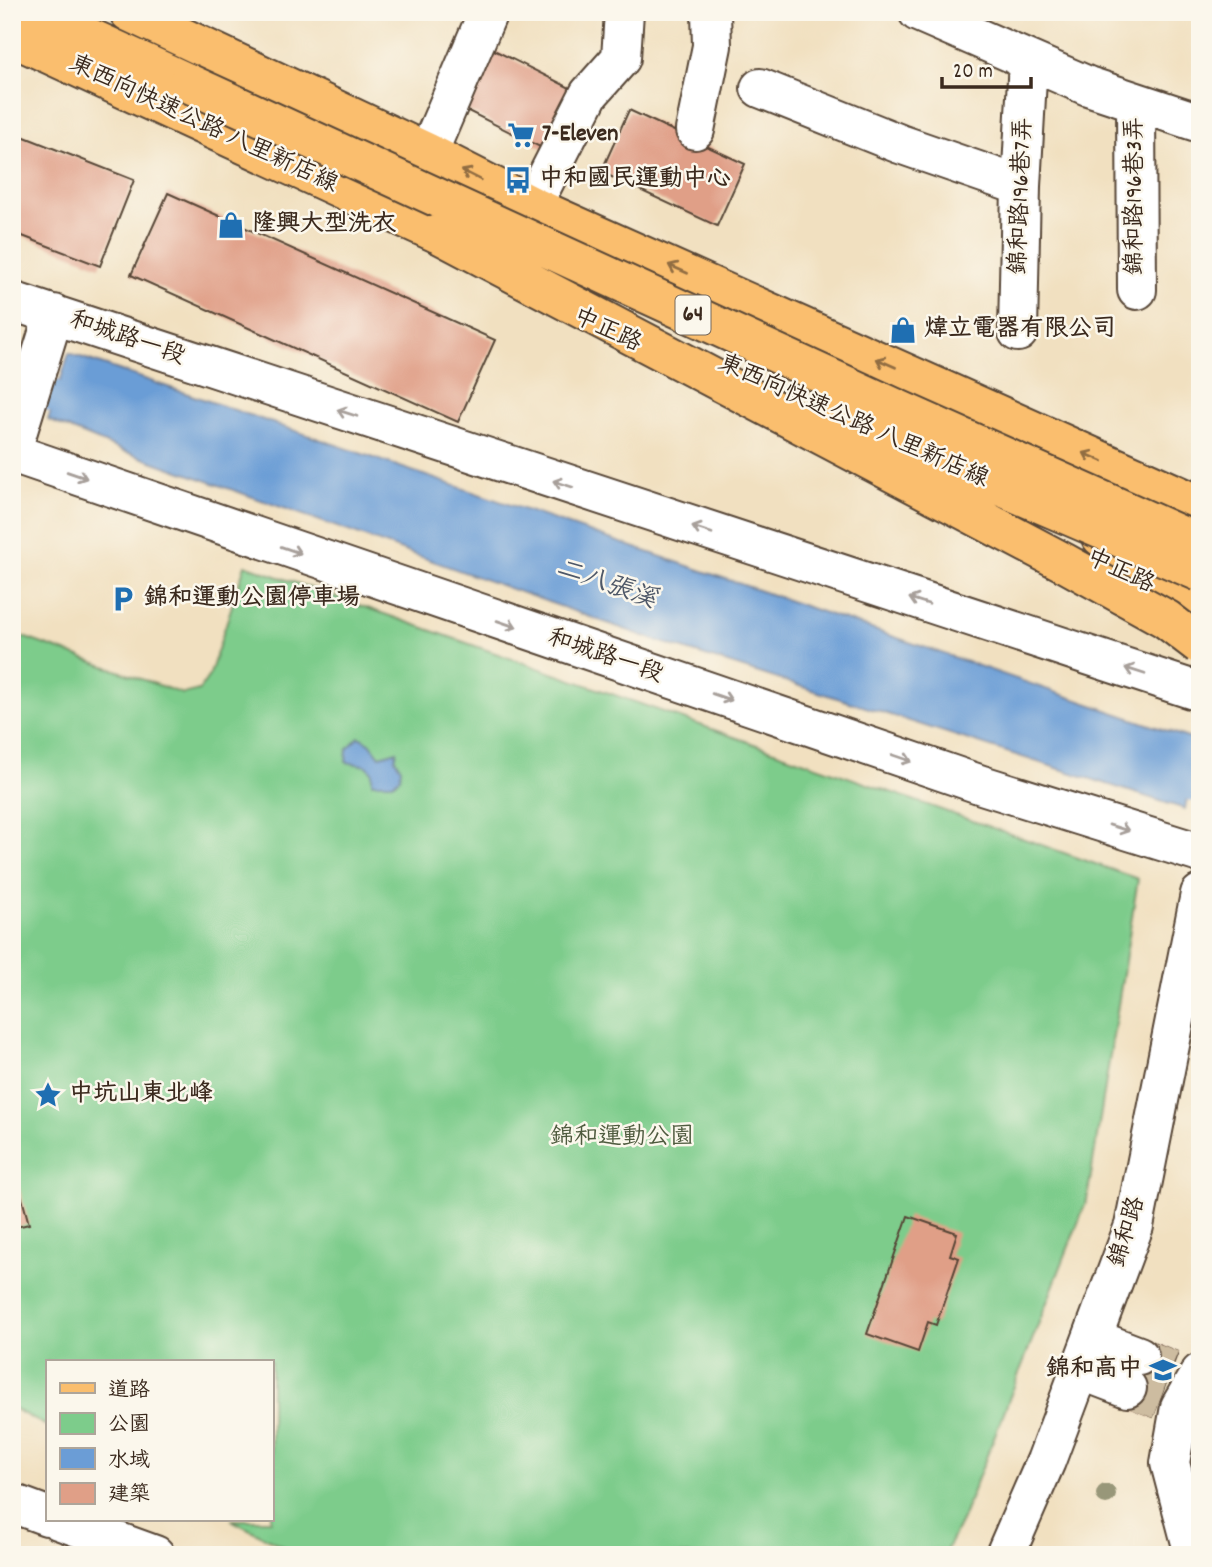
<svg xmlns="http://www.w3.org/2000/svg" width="1212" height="1567" font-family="Dekko,'LXGW WenKai TC',sans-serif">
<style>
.green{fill:#7dcc8b;stroke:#5c7b54;stroke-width:2}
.water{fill:#6b9dd6;stroke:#53647a;stroke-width:2}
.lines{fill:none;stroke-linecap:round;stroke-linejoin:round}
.canal{stroke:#6b9dd6;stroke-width:32}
.building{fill:#e09f87}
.minor-tunnel{stroke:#cdbca0;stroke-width:38;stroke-dasharray:38 19;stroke-linecap:butt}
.minor-casing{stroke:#564536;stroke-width:42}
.major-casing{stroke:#564536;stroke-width:42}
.highway-casing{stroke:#564536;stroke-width:42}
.minor{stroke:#fff;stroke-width:38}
.major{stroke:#fabe6e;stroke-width:38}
.highway{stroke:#fabe6e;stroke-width:38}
.highway-bridge-casing{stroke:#564536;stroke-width:42;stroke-linecap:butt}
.highway-bridge{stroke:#fabe6e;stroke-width:38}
.tree{fill:#989779}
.oneway{stroke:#916d42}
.oneway2{stroke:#a79f9a}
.labels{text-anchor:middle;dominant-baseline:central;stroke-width:5;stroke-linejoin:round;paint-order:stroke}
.shield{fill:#fbf7ec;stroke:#75685c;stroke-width:2}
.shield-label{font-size:23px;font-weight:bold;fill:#3b2a1e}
.street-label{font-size:24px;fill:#3b2a1e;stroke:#fbf7ec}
.poi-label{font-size:24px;font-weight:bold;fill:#3b2a1e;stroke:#fbf7ec;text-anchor:start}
.park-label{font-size:24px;fill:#4f5b3f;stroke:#fbf7ec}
.water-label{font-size:26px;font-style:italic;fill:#4e5868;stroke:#fbf7ec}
</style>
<rect width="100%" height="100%" fill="#fbf7ec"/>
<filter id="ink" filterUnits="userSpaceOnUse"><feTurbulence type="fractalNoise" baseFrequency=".0143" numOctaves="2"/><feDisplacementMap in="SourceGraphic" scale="14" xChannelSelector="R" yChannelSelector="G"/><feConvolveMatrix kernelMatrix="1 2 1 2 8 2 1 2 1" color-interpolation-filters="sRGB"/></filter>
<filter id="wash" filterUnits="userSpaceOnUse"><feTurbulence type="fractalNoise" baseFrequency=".00686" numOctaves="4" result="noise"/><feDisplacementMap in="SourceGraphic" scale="28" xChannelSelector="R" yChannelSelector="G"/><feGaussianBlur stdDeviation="1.57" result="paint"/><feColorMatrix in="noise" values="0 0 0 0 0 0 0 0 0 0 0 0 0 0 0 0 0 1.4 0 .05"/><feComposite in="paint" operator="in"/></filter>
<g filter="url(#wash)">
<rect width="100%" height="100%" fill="#f1e0c0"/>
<path class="green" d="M245 565 1138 879 1087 1200 962 1519 944 1555H300L231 1520H271V1362H47V1426L12 1408V633L183 694 199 690 210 674Z"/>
<path class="water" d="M69 353 1197 741 1185 809 652 639 126 452 48 420Z
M359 737 370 743 380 756 397 751 395 759 401 768 400 777 394 783H372V772L367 766 346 762 347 749Z"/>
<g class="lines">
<path class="canal" d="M12 382 97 411
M1150 770 1200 787"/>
</g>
<g id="blocks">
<path class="building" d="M486 46 580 93 552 153 458 106Z
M629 110 745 164 717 226 601 172Z
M12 132 134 180 100 266 12 232Z
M168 193 495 340 458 422 131 275Z
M15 1173 29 1224 12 1228V1174Z
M908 1216 957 1233 950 1255 959 1258 936 1325 928 1322 918 1352 867 1334Z
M1146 1339 1178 1352 1153 1417 1120 1404Z"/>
</g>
</g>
<g filter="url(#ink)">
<use href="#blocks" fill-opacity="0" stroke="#564536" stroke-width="2"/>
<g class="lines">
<path class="minor-tunnel" d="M1139 1356 1171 1369
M1127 1388 1160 1400"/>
<defs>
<path id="minor" d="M918 12 1088 86 1200 123
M760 88 900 144 1021 186
M1136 102 1137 290
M695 130 712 46 711 12
M428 153 488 12
M532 206 589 94 621 58 624 12
M12 301 1200 692
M1018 332 1021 186 1028 61
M12 450 54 314
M12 453 982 785 1200 853
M1092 1338 1139 1356
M1080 1370 1127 1388
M12 1503 47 1516
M58 1520 155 1555
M1191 1543 1170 1463 1180 1407 1200 1373
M1005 1555 1046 1461 1134 1226 1200 894"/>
<path id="major" d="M129 12 428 153 532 206 1200 505
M1101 537 1199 609"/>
<path id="highway" d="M34 12 188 83
M12 37 439 234"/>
</defs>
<use href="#minor" class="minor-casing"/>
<use href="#major" class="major-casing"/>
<use href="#highway" class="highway-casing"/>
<use href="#minor" class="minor"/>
<use href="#major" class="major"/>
<use href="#highway" class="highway"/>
<defs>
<path id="highway-bridge" d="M188 83 891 406 1200 544
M439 234 1065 563 1166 619 1200 645
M823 410 1200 572"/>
</defs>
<use href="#highway-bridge" class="highway-bridge-casing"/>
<use href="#highway-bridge" class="highway-bridge"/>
</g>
<circle class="tree" cx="1106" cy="1494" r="10"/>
<defs><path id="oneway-shaft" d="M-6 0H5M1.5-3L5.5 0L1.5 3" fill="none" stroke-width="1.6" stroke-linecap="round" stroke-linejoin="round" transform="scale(1.75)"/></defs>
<g class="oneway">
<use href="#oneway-shaft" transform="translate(471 175) rotate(-153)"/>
<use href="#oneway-shaft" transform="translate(678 269) rotate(-156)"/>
<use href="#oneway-shaft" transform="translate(886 363) rotate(-156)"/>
<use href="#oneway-shaft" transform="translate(1093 457) rotate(-156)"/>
</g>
<g class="oneway2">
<use href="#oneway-shaft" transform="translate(347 413) rotate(-162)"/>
<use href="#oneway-shaft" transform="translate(77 475) rotate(19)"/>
<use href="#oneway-shaft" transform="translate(563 484) rotate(-162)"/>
<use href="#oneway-shaft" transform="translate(702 530) rotate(-162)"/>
<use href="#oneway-shaft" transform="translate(291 550) rotate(19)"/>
<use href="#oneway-shaft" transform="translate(919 601) rotate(-162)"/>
<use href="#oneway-shaft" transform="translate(507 624) rotate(19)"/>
<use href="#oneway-shaft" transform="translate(1135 671) rotate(-162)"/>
<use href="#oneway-shaft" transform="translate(722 697) rotate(19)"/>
<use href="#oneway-shaft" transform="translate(902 758) rotate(19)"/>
<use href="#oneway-shaft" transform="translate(1119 828) rotate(17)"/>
</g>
</g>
<defs>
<symbol id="supermarket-bare" viewBox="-9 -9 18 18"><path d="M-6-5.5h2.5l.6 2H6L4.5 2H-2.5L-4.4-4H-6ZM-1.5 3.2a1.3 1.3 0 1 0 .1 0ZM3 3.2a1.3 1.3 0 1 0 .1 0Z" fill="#1f6fb2" stroke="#fbf7ec" stroke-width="2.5" paint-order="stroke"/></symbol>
<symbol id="bus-bare" viewBox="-9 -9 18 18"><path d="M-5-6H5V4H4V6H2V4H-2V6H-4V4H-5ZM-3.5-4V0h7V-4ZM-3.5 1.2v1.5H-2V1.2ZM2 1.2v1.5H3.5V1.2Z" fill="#1f6fb2" stroke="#fbf7ec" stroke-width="2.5" paint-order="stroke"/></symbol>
<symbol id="shop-bare" viewBox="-9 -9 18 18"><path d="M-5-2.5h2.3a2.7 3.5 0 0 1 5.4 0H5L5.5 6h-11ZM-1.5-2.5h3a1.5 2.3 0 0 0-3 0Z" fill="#1f6fb2" stroke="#fbf7ec" stroke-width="2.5" paint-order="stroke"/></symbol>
<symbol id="parking-bare" viewBox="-9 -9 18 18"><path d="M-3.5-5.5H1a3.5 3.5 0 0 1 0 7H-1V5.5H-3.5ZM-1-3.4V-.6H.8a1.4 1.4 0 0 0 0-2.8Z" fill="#1f6fb2" stroke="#fbf7ec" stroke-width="2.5" paint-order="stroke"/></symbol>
<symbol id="sight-bare" viewBox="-9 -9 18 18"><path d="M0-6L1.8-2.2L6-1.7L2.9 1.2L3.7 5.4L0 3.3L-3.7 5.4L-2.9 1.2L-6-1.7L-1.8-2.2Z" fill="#1f6fb2" stroke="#fbf7ec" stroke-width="2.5" paint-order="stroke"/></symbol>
<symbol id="school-bare" viewBox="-9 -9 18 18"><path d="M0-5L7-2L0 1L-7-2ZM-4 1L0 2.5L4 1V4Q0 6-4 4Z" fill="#1f6fb2" stroke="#fbf7ec" stroke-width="2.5" paint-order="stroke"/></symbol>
</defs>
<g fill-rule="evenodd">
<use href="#supermarket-bare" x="502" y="116" width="38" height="38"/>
<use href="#bus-bare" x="499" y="161" width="38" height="38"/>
<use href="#shop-bare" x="212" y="206" width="38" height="38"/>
<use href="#shop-bare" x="884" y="311" width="38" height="38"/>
<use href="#parking-bare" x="104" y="580" width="38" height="38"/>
<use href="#sight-bare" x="29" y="1076" width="38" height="38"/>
<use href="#school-bare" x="1144" y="1351" width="38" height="38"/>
</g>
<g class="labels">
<rect class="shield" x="675.5" y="295.5" width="35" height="39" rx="5"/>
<g class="shield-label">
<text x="693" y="315">64</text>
</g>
<g class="street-label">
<text transform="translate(203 125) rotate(25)">東西向快速公路 八里新店線</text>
<text transform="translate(1022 196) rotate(-88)">錦和路196巷7弄</text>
<text transform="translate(1136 196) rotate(-90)">錦和路196巷3弄</text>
<text transform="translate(607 331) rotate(25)">中正路</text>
<text transform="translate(127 339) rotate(19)">和城路一段</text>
<text transform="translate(853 422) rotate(24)">東西向快速公路 八里新店線</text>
<text transform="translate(1120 572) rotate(25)">中正路</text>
<text transform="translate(605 657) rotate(19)">和城路一段</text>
<text transform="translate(1128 1232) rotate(-73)">錦和路</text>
</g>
<g class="poi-label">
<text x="542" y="135">7-Eleven</text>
<text x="539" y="180">中和國民運動中心</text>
<text x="252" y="225">隆興大型洗衣</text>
<text x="924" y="330">煒立電器有限公司</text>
<text x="144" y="599">錦和運動公園停車場</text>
<text x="69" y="1095">中坑山東北峰</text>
<text x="1142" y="1370" text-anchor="end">錦和高中</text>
</g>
<g class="park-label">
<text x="622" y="1138">錦和運動公園</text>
</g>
<g class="water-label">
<text transform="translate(606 585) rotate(19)">二八張溪</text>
</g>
</g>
<rect width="1212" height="1567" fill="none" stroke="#fbf7ec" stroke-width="42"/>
<rect x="46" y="1360" width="228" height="161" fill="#fbf7ec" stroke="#aea59a" stroke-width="2"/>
<rect x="60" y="1383" width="35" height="10" fill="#fabe6e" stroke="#aea59a" stroke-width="2"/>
<text x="108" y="1396" font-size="21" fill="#3b2a1e">道路</text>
<rect x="60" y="1413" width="35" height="21" fill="#7dcc8b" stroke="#aea59a" stroke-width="2"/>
<text x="108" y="1430" font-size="21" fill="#3b2a1e">公園</text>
<rect x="60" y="1448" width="35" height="21" fill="#6b9dd6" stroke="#aea59a" stroke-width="2"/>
<text x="108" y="1466" font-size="21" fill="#3b2a1e">水域</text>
<rect x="60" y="1483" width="35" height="21" fill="#e09f87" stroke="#aea59a" stroke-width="2"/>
<text x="108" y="1500" font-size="21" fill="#3b2a1e">建築</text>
<path d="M942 77v10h89v-10" fill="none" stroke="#3b2a1e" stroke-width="3.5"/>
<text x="953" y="77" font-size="21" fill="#3b2a1e" stroke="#fbf7ec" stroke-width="5" paint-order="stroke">20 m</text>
</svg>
